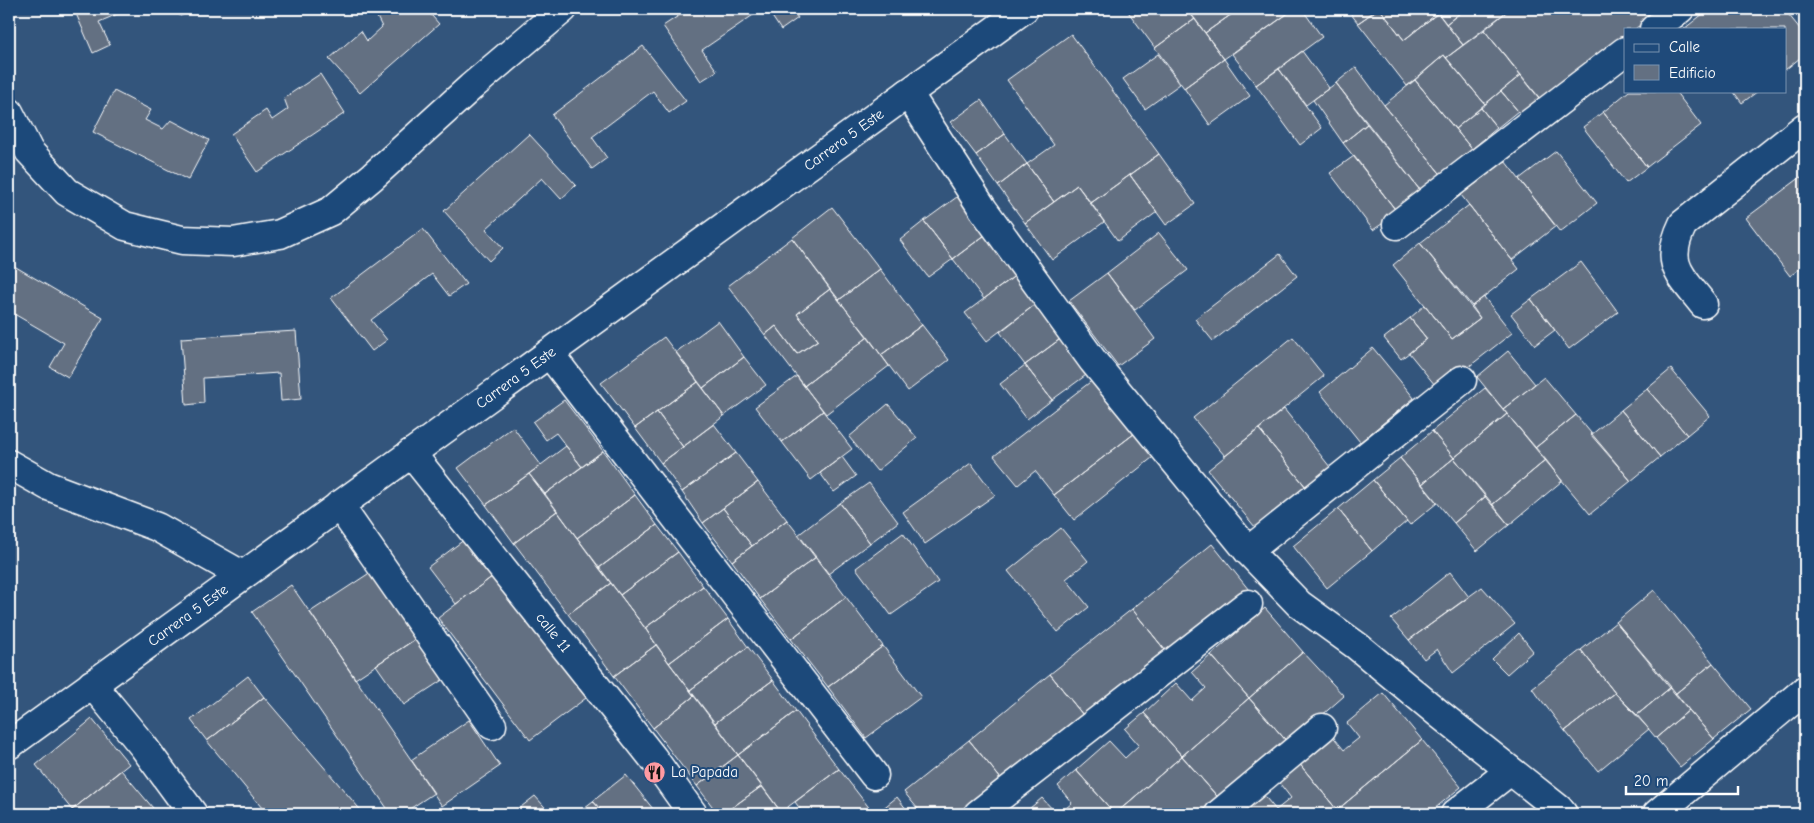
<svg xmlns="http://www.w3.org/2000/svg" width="1814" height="823" font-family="'Comic Neue',sans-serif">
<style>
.building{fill:#637082;stroke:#fff}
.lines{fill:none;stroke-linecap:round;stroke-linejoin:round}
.minor-casing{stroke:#fff;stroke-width:31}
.minor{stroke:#1f4a7a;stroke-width:28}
.labels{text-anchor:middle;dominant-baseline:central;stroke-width:4;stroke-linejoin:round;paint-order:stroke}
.street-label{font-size:15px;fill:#fff;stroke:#1f4a7a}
.poi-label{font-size:15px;fill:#fff;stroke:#1f4a7a;text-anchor:start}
</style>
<rect width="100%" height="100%" fill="#33557c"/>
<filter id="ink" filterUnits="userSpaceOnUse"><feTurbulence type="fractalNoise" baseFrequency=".02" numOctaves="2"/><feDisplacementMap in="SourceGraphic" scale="10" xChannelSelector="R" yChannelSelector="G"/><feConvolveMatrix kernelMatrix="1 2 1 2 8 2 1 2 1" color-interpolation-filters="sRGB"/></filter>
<g filter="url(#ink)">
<path class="building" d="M74 9H129L99 22 110 45 93 53Z
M177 9H198L180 16Z
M386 9H426L439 24 360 93 329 59 361 31 367 41 382 27 377 17Z
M689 9H762L702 50 717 71 701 81 663 26Z
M767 9H792L798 18 781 30Z
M1126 9H1187L1195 19 1155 48Z
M1187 9H1239L1205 33Z
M1239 9H1294L1224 59 1205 33Z
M1294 9H1302L1322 37 1256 85 1232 54Z
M1347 9H1378L1358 23Z
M1378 9H1380L1404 40 1438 13 1463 45 1446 58 1444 55 1407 86 1358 23Z
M1380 9H1435L1438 13 1404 40Z
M1435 9H1465L1446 24Z
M1465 9H1510L1463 45 1446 24Z
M1510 9H1660L1635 29H1625V37L1543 103 1484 30Z
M1709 9H1784L1805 35V54L1785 70V29H1684Z
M1195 19 1224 59 1184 88 1155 48Z
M1484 30 1521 75 1485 104 1446 58Z
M1071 34 1159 154 1091 203 1077 185 1054 202 1027 164 1054 145 1007 80Z
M643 46 686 101 669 113 653 91 592 137 607 158 592 169 552 115Z
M1302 51 1329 88 1306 105 1279 69Z
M1158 54 1180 84 1145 109 1123 79Z
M1444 55 1485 104 1455 129 1415 80Z
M1224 59 1250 96 1210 125 1184 88Z
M1356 67 1384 105 1444 178 1423 194 1336 83Z
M1279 69 1322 128 1300 145 1256 85Z
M320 74 345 113 257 172 231 134 266 110 272 120 288 109 284 98Z
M1521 75 1546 106 1527 122 1501 91Z
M1415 80 1475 153 1444 178 1384 105Z
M1336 83 1367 124 1343 143 1313 100Z
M114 91 151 110 145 120 163 129 171 120 209 140 188 180 93 132Z
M1501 91 1518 111 1497 128 1481 108Z
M1629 91H1675L1701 125 1647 167 1603 112Z
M1733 91H1758L1742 103Z
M981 100 1005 134 976 155 951 122Z
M1481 108 1497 128 1472 149 1455 129Z
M1603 112 1647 167 1626 183 1583 127Z
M1367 124 1423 194 1398 213 1343 143Z
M529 134 576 185 561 199 542 178 486 229 503 248 489 261 444 211Z
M1005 134 1027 164 998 186 976 155Z
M1556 151 1597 203 1560 232 1519 179Z
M1159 154 1195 204 1166 225 1130 175Z
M1354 156 1398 213 1373 230 1330 173Z
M1505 161 1556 226 1512 260 1461 195Z
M1027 164 1054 202 1025 223 998 186Z
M1805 174V265L1790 276 1746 218Z
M1130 175 1157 212 1118 241 1091 203Z
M1077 185 1104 222 1052 260 1025 223Z
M961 194 989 232 953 259 924 221Z
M1469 205 1519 269 1472 306 1420 243Z
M832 207 880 269 839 300 792 238Z
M924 221 953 259 928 277 900 240Z
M423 229 466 284 449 296 432 274 371 320 387 340 372 351 331 298Z
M989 232 1020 272 984 299 953 259Z
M1159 233 1188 270 1135 310 1107 273Z
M792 238 830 289 797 314 818 340 797 354 776 326 765 335 728 286Z
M1420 243 1480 318 1452 339 1393 265Z
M1280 254 1297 276 1213 341 1195 319Z
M1581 262 1618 312 1569 349 1531 299Z
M9 263 103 318 68 377 50 367 64 343 9 311Z
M880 269 922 325 881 355 839 300Z
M1020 272 1041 300 987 341 965 313Z
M1107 273 1155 339 1118 366 1069 301Z
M830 289 868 337 804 386 765 335 776 326 797 354 818 340 797 314Z
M1484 297 1512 333 1439 390 1409 353 1427 339 1410 318 1425 305 1452 339 1480 318 1472 306Z
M1531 299 1555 330 1535 345 1511 314Z
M1041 300 1067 334 1025 365 1000 332Z
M1410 318 1427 339 1401 359 1384 338Z
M718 321 744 357 703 388 676 352Z
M922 325 949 360 908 391 881 355Z
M296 331 301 399 281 401 279 373 203 378 204 403 186 405 181 338Z
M1067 334 1093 370 1052 400 1025 365Z
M664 337 698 382 635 428 601 383Z
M868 337 889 366 826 414 804 386Z
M1293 337 1324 376 1225 456 1193 418Z
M1373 348 1414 398 1360 442 1320 392Z
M1508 351 1535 384 1503 409 1477 377Z
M744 357 766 385 724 416 703 388Z
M1025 365 1052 400 1027 419 1000 384Z
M1671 369 1710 416 1687 435 1647 389Z
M797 376 823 411 782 442 755 407Z
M1098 376 1139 430 1054 495 1035 471 1018 485 994 456Z
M1544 377 1576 415 1535 448 1503 409Z
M698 382 724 416 683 447 657 412Z
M1485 388 1507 414 1454 458 1432 431Z
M1647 389 1687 435 1660 457 1621 410Z
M564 400 603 451 582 467 556 433 546 440 533 422Z
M888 404 917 438 877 471 849 437Z
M1284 409 1330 467 1306 487 1259 429Z
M1621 410 1660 457 1631 481 1591 435Z
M823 411 852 449 811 480 782 442Z
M657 412 683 447 661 463 635 428Z
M1507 414 1546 460 1492 505 1454 458Z
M1576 415 1631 481 1590 514 1535 448Z
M714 424 736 453 682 492 661 463Z
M513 427 541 465 486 505 458 468Z
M1259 429 1306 487 1255 527 1208 470Z
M1139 430 1157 454 1074 520 1054 495Z
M1432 431 1454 458 1422 484 1400 458Z
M566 446 582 467 545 494 529 474Z
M603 451 635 495 577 538 545 494Z
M736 453 758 482 703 523 682 492Z
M842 457 856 476 834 492 820 473Z
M1400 458 1437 503 1410 525 1373 480Z
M1454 458 1486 496 1454 523 1422 484Z
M1546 460 1562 481 1509 525 1492 505Z
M971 463 995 495 925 544 903 512Z
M529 474 557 511 514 543 486 505Z
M1373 480 1407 521 1372 551 1338 509Z
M758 482 787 520 752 546 723 508Z
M869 483 898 522 870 543 840 503Z
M635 495 657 525 599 568 577 538Z
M1486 496 1509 525 1477 551 1454 523Z
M840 503 870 543 828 574 798 535Z
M723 508 752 546 732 561 703 523Z
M1338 509 1372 551 1327 588 1293 546Z
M557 511 611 583 568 614 514 543Z
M787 520 816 557 760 599 732 561Z
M657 525 678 552 620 595 599 568Z
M1061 528 1088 561 1066 579 1089 607 1058 632 1008 571Z
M903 533 938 582 891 615 856 568Z
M469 536 497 573 456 604 428 567Z
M1212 544 1249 590 1169 655 1132 609Z
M678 552 703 586 645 628 620 595Z
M816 557 846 597 791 639 760 599Z
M371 572 417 638 355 679 310 612Z
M1450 572 1469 597 1409 640 1391 619Z
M497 573 590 695 530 740 438 618Z
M611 583 645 628 656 645 614 676 568 614Z
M291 585 434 793 402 814H391L252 612Z
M703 586 728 619 669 663 645 628Z
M1482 587 1515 624 1453 673 1437 649 1424 659 1409 640Z
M1654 590 1713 663 1675 694 1616 622Z
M846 597 883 646 828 687 791 639Z
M1265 608 1303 652 1249 698 1211 655Z
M1132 609 1169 655 1087 720 1050 674Z
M728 619 748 647 690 690 669 663Z
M1616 622 1671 687 1637 715 1615 693 1581 650Z
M1519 633 1533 651 1507 674 1492 659Z
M417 638 444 679 404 705 376 665Z
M656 645 694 696 653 728 614 676Z
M883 646 921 697 866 738 828 687Z
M748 647 773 680 715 723 690 690Z
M1581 650 1615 693 1565 731 1532 688Z
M1303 652 1344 696 1289 744 1249 698Z
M1211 655 1249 698 1182 756 1144 713 1176 683 1192 701 1206 688 1192 672Z
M1713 663 1751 709 1714 739 1675 694Z
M1050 674 1087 720 1006 785 969 740Z
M248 676 264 697 207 741 191 720Z
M773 680 796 711 738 755 715 723Z
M1671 687 1689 710 1656 738 1637 715Z
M1383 693 1422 740 1337 810 1298 762 1331 734 1344 750 1359 738 1347 723Z
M1615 693 1649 729 1598 771 1565 731Z
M694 696 738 755 697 786 653 728Z
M264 697 364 814H267L207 741Z
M1249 698 1289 744 1222 802 1182 756Z
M1689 710 1714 739 1680 767 1656 738Z
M796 711 839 769 781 812 738 755Z
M1144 713 1182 756 1115 814 1076 770 1109 741 1125 758 1139 745 1125 729Z
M92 719 129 764 72 810 36 765Z
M469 720 500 766 442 806 411 760Z
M969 740 1006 785 970 814H922L904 792Z
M1422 740 1461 787 1428 814H1341L1337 810Z
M738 755 762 786 723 814H718L697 786Z
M1182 756 1222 802 1208 814H1115Z
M1298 762 1337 810 1332 814H1237L1262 793 1276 810 1291 798 1277 780Z
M839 769 874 814H804L795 802Z
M121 770 158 814H76L72 810Z
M1076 770 1115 814H1059L1072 803 1058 786Z
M626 775 657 814H604L593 801Z
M762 786 781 812 778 814H723Z
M535 796 551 814H512Z
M897 797 910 814H876Z
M1042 798 1057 814H1023Z
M593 801 604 814H576Z"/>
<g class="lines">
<defs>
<g id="minor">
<path d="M1654 29 1680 9"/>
<path d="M908 93 983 209 1093 361 1248 551 1299 604 1357 646 1438 713 1559 809 1563 814"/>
<path d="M9 112 29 151 67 192 125 226 182 240 233 242 280 234 331 211 372 177 471 87 563 9"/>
<path d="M1397 225 1625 51"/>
<path d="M1703 304C1679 274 1664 263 1683 224L1805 127"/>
<path d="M549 353 874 775"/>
<path id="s1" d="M411 453 653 758 693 814"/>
<path d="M9 464 48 486 157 527 242 575"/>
<path d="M339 505 492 725"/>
<path d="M1248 551 1462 380"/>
<path d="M92 684 143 746 193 814"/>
<path id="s2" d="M9 745 1024 9"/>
<path d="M978 814 1248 604"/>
<path d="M1219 814 1322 728"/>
<path d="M1455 814 1510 771"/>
<path d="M1657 814 1805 690"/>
</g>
</defs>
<use href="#minor" class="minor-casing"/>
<use href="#minor" class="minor"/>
</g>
</g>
<defs>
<symbol id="restaurant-disc" viewBox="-11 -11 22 22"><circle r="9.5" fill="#ff9aa2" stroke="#1f4a7a"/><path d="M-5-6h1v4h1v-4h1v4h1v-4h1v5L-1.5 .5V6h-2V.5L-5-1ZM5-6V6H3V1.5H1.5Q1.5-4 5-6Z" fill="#111"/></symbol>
</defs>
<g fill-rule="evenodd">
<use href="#restaurant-disc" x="642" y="760" width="25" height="25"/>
</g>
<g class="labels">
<g class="street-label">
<text stroke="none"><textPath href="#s2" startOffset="1031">Carrera 5 Este</textPath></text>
<text stroke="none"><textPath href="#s2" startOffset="626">Carrera 5 Este</textPath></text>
<text stroke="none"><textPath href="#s2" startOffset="221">Carrera 5 Este</textPath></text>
<text stroke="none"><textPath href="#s1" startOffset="229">calle 11</textPath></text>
</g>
<g class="poi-label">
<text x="671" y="772">La Papada</text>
</g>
</g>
<rect width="1814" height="823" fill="none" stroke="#1f4a7a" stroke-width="30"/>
<rect x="15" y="15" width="1784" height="793" fill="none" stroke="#fff" stroke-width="2" filter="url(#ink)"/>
<rect x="1624" y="28" width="162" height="65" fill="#1f4a7a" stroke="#7992af"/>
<rect x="1634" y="44" width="25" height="8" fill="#1f4a7a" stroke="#7992af"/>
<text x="1669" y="52" font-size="15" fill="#ffffff">Calle</text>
<rect x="1634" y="65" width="25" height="15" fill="#637082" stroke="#7992af"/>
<text x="1669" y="78" font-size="15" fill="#ffffff">Edificio</text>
<path d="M1626 786v8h112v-8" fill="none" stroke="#ffffff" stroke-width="2.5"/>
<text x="1634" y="786" font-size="15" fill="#ffffff" stroke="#1f4a7a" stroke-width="4" paint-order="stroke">20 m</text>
</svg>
